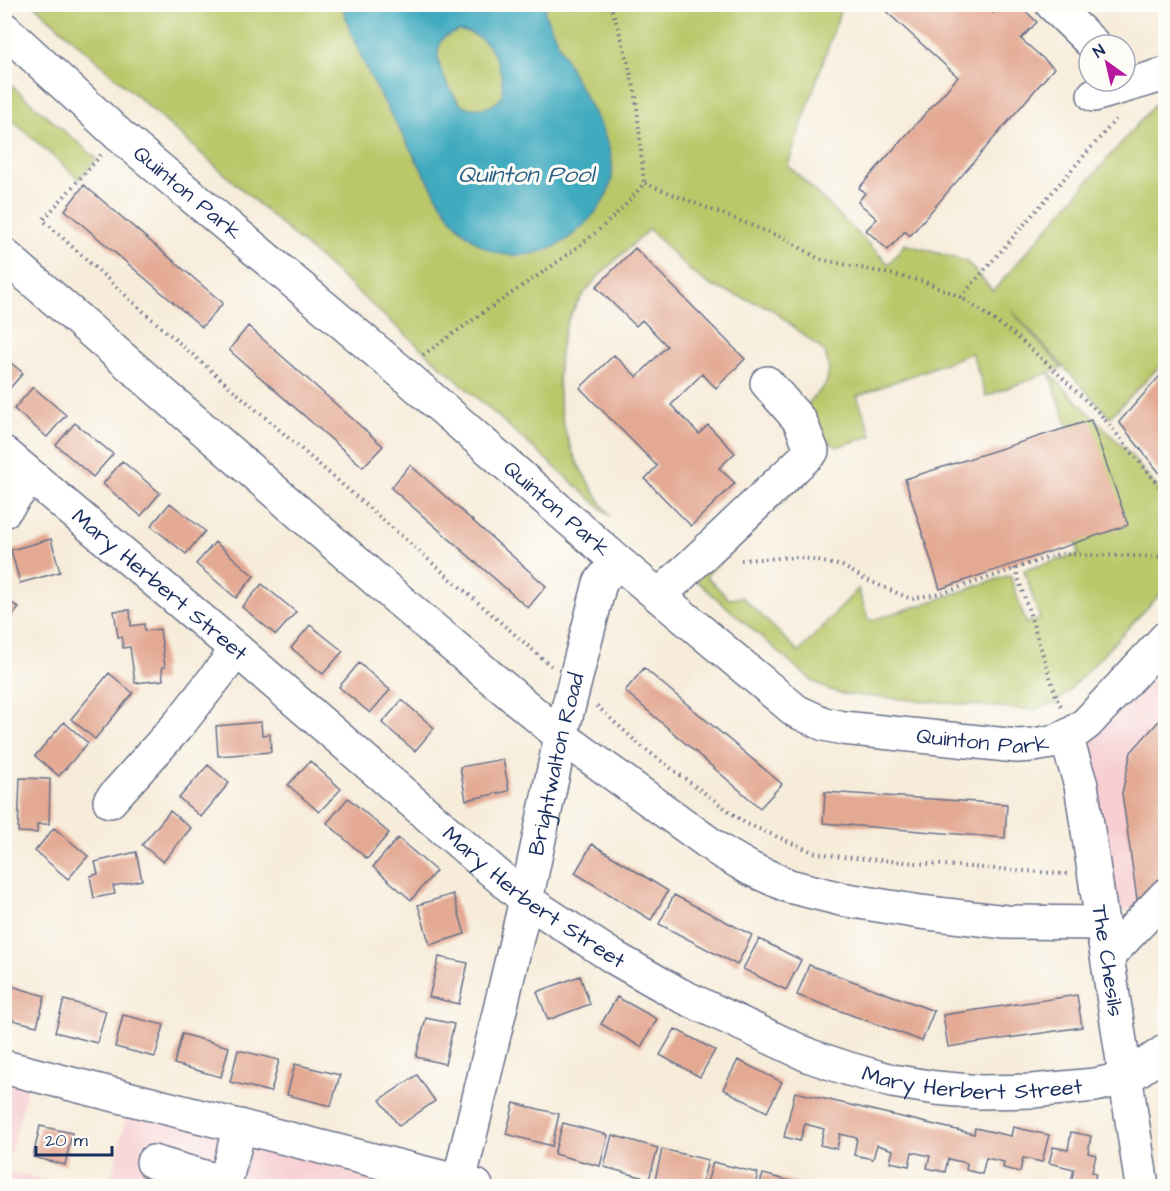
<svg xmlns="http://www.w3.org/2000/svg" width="1170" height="1191" font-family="'Architects Daughter',sans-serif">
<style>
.built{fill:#f7cfd3}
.green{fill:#bac86a;stroke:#6a7c64;stroke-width:1.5}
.water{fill:#40aabf;stroke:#2e6c8e;stroke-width:1.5;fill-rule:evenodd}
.building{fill:#e3a993}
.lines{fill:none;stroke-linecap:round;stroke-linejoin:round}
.minor-casing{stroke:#687189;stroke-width:36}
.path{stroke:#687189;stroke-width:4;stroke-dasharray:1.5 4.5;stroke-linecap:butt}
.minor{stroke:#fff;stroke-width:33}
.labels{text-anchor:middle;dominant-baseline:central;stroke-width:6;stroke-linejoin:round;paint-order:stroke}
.street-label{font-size:22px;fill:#1b2f5e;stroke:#fdfcf7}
.water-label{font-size:24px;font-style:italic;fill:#2a6085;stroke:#fdfcf7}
</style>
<rect width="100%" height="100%" fill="#fdfcf7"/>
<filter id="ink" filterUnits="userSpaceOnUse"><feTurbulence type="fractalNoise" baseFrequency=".0167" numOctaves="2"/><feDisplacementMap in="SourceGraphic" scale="12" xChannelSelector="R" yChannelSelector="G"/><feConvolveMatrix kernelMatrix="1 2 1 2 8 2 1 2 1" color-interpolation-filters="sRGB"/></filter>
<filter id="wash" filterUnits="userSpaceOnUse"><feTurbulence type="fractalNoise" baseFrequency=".008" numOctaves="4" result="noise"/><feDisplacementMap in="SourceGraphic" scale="24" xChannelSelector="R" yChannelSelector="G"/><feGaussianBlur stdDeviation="1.35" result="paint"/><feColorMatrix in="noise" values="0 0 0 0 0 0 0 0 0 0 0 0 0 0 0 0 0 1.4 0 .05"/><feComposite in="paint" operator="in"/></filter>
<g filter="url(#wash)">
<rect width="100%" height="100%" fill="#f7ecda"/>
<path class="built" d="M1165 638V713L1131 752 1122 793 1138 906 1101 918 1075 732Z
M5 1071 30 1077 6 1171 73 1186H5Z
M129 1104 447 1186H110Z"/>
<path class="green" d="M34 5H840L842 6 788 165 889 264 905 244 966 261 993 291 1155 104 1166 116 1165 361 1110 417 1011 310 1062 368 986 396 972 353 857 396 872 436 837 447 816 433 805 407 826 384 829 369 825 352 770 308 712 286 689 270 649 229C626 252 593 277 576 305 551 345 555 411 573 453 582 475 597 496 610 516Z
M5 80 97 159 79 179 5 114Z
M1049 373 1130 454 1166 499 1165 589 1058 702 1033 710 841 694 825 688 811 680 693 578 814 471 706 576 729 599 742 597 799 652 858 589 869 621 924 604 1010 575 1026 623 1040 619 1024 570 1079 554 1076 542 1068 427Z"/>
<path class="water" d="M342 5H546L545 14C555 36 565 58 576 80 589 105 609 135 612 163 616 192 595 216 575 233 552 254 509 264 482 246 475 241 467 235 461 229 442 209 426 176 412 152 386 105 356 57 342 5ZM458 31C491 32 505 69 502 97 491 110 478 110 462 106 449 90 428 57 444 37Z"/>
<g id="blocks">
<path class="building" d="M878 4H983L993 13 1002 4H1018L1037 22 1021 39 1054 68 910 236 905 231 888 250 866 230 877 219 858 202 865 193 859 188 958 77Z
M84 185 223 303 202 327 65 210Z
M635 248 745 359 716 388 702 374 671 405 699 434 708 425 735 453 719 468 735 483 691 526 645 479 657 466 580 388 614 355 637 377 667 346 642 320 636 326 596 287Z
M248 326 383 446 363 467 229 350Z
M4 357 23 373 4 395Z
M1166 369V481L1119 422Z
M33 387 66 415 47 437 14 409Z
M1091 420 1128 525 940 589 905 479Z
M75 423 113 454 93 477 56 445Z
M122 461 160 493 141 516 103 484Z
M410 465 546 586 528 608 391 488Z
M170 503 205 531 186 554 151 526Z
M51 539 60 572 20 583 11 550Z
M215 542 254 576 236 598 196 564Z
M262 584 296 612 276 635 242 607Z
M4 597 19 608 4 626Z
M130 610 131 626 144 624 145 631 160 629 165 667H162L163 680 135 683 130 647 123 648 122 637H118L114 611Z
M310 625 343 651 323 674 291 648Z
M359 663 390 690 370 713 339 687Z
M644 668 782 784 760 808 625 691Z
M109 673 133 693 95 739 71 719Z
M402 700 434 728 415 751 382 723Z
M1166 713V769L1159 803 1166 848V888L1138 906 1122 793 1131 752Z
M64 722 88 743 59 776 35 756Z
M261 722 262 735 270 734 271 752 218 756 216 726Z
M503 759 509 791 466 800 460 767Z
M310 761 341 789 319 812 288 785Z
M208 765 229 783 201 817 179 798Z
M20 778 50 779 49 824H37V833L18 832Z
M825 792 1007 804 1005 838 823 823Z
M348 798 389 833 367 859 327 823Z
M170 811 191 828 163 862 142 845Z
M54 828 88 856 68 879 35 851Z
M398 838 436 871 411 900 373 867Z
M592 844 668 891 651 920 575 873Z
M136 852 142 880 113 886 115 894 94 898 90 876 98 874 95 862Z
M453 894 465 934 430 945 418 905Z
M674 895 752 935 737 965 659 924Z
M759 939 801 960 786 990 743 969Z
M439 957 468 963 459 1004 429 997Z
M809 965 934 1011 922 1041 797 995Z
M580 976 590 1004 548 1020 537 992Z
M5 984 45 996 37 1026 4 1018Z
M1077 995 1082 1027 948 1047 943 1015Z
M617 997 657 1019 641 1047 601 1024Z
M64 1000 106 1011 97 1043 55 1032Z
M123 1015 164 1025 155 1057 115 1047Z
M426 1018 454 1024 445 1064 416 1057Z
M675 1029 715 1050 700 1077 660 1055Z
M182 1034 229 1047 221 1077 174 1064Z
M238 1050 279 1060 271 1092 230 1082Z
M738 1060 782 1082 767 1112 723 1089Z
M295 1064 340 1075 331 1106 287 1095Z
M417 1075 435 1101 399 1126 380 1100Z
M795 1092 974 1134 975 1128 1011 1136 1013 1127 1049 1135 1042 1162 1023 1158 1020 1172 1003 1168 1004 1162 986 1158 982 1174 966 1170 967 1163 948 1159 945 1172 927 1168 930 1156 912 1152 909 1166 890 1162 893 1150 877 1145 873 1159 854 1155 857 1138 840 1134 837 1149 820 1145 824 1129 805 1124 800 1141 784 1137Z
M514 1103 559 1114 552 1146 506 1134Z
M563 1123 608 1135 600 1166 554 1154Z
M40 1126 72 1133 65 1165 33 1157Z
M1071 1132 1091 1136 1088 1153 1096 1155 1092 1172 1096 1173 1093 1186H1070L1074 1169 1049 1163 1053 1147 1068 1150Z
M612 1135 658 1148 649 1179 604 1167Z
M662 1149 708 1160 701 1186H682L655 1180Z
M713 1162 758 1173 755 1186H706Z
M763 1174 810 1186H759Z"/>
</g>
</g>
<g filter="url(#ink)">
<use href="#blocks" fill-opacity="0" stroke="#687189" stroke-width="1.5"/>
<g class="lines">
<defs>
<g id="minor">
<path d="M1052 4 1094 45"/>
<path id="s1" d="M4 29 119 135 400 371 617 561 796 711 824 724 843 728 1017 746 1034 745 1057 741 1075 732 1087 723 1166 638"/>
<path d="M1094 95 1166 74"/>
<path d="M4 255 414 613 561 736 720 851 751 869 789 886 841 899 920 912 1006 922 1102 923"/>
<path id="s2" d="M4 453 237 650 526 900 615 958 680 995 810 1056 849 1069 892 1081 936 1088 980 1092 1032 1091 1095 1085 1126 1078 1166 1051"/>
<path d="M4 511 31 476"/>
<path d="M659 596 812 451 800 421 767 383"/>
<path id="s3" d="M1066 737 1081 785 1142 1186"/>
<path d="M110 801 180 723 237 650"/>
<path d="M1108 956 1166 895"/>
<path d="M4 1067 476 1186"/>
<path d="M153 1162 225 1183"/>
<path id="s4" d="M459 1182 526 900 561 736 600 583 617 561"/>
<path d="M226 1186 225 1183 240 1126"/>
</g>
</defs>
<use href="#minor" class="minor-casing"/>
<path class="path" d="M610 4 623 43 636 96 644 183
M101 155 43 220 146 314 551 666
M961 297 1116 119
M423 355C450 336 478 316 506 297 555 264 608 230 644 183L786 239 819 259 923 281 961 297 1015 335 1050 366 1101 415 1166 494
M741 560 799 557 842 566 867 580 911 599 946 592 1058 554 1166 557
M1015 568 1058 702 1062 706
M597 706 641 746 745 823 813 852 842 857 916 863 1067 874"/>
<use href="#minor" class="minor"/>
</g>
</g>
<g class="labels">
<g class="street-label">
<text stroke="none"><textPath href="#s1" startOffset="246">Quinton Park</textPath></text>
<text stroke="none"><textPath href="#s1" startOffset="732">Quinton Park</textPath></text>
<text stroke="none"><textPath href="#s2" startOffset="204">Mary Herbert Street</textPath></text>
<text stroke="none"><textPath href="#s1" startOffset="1236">Quinton Park</textPath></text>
<text stroke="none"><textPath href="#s4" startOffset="429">Brightwalton Road</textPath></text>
<text stroke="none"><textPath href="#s2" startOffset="692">Mary Herbert Street</textPath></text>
<text stroke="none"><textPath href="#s3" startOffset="228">The Chesils</textPath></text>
<text stroke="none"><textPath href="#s2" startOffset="1178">Mary Herbert Street</textPath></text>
</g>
<g class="water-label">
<text x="526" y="175">Quinton Pool</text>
</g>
</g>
<rect width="1170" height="1191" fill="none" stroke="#fdfcf7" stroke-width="24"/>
<g transform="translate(1107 63) rotate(326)"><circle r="28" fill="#fdfcf7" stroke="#a3aaba" stroke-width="1.5"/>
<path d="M0-4.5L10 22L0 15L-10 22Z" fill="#b5179e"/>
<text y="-9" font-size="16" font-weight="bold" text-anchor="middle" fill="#1b2f5e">N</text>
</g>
<path d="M36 1146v9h76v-9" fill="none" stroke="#1b2f5e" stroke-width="3"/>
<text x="45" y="1146" font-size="18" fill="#1b2f5e" stroke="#fdfcf7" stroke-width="4.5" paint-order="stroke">20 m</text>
</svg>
